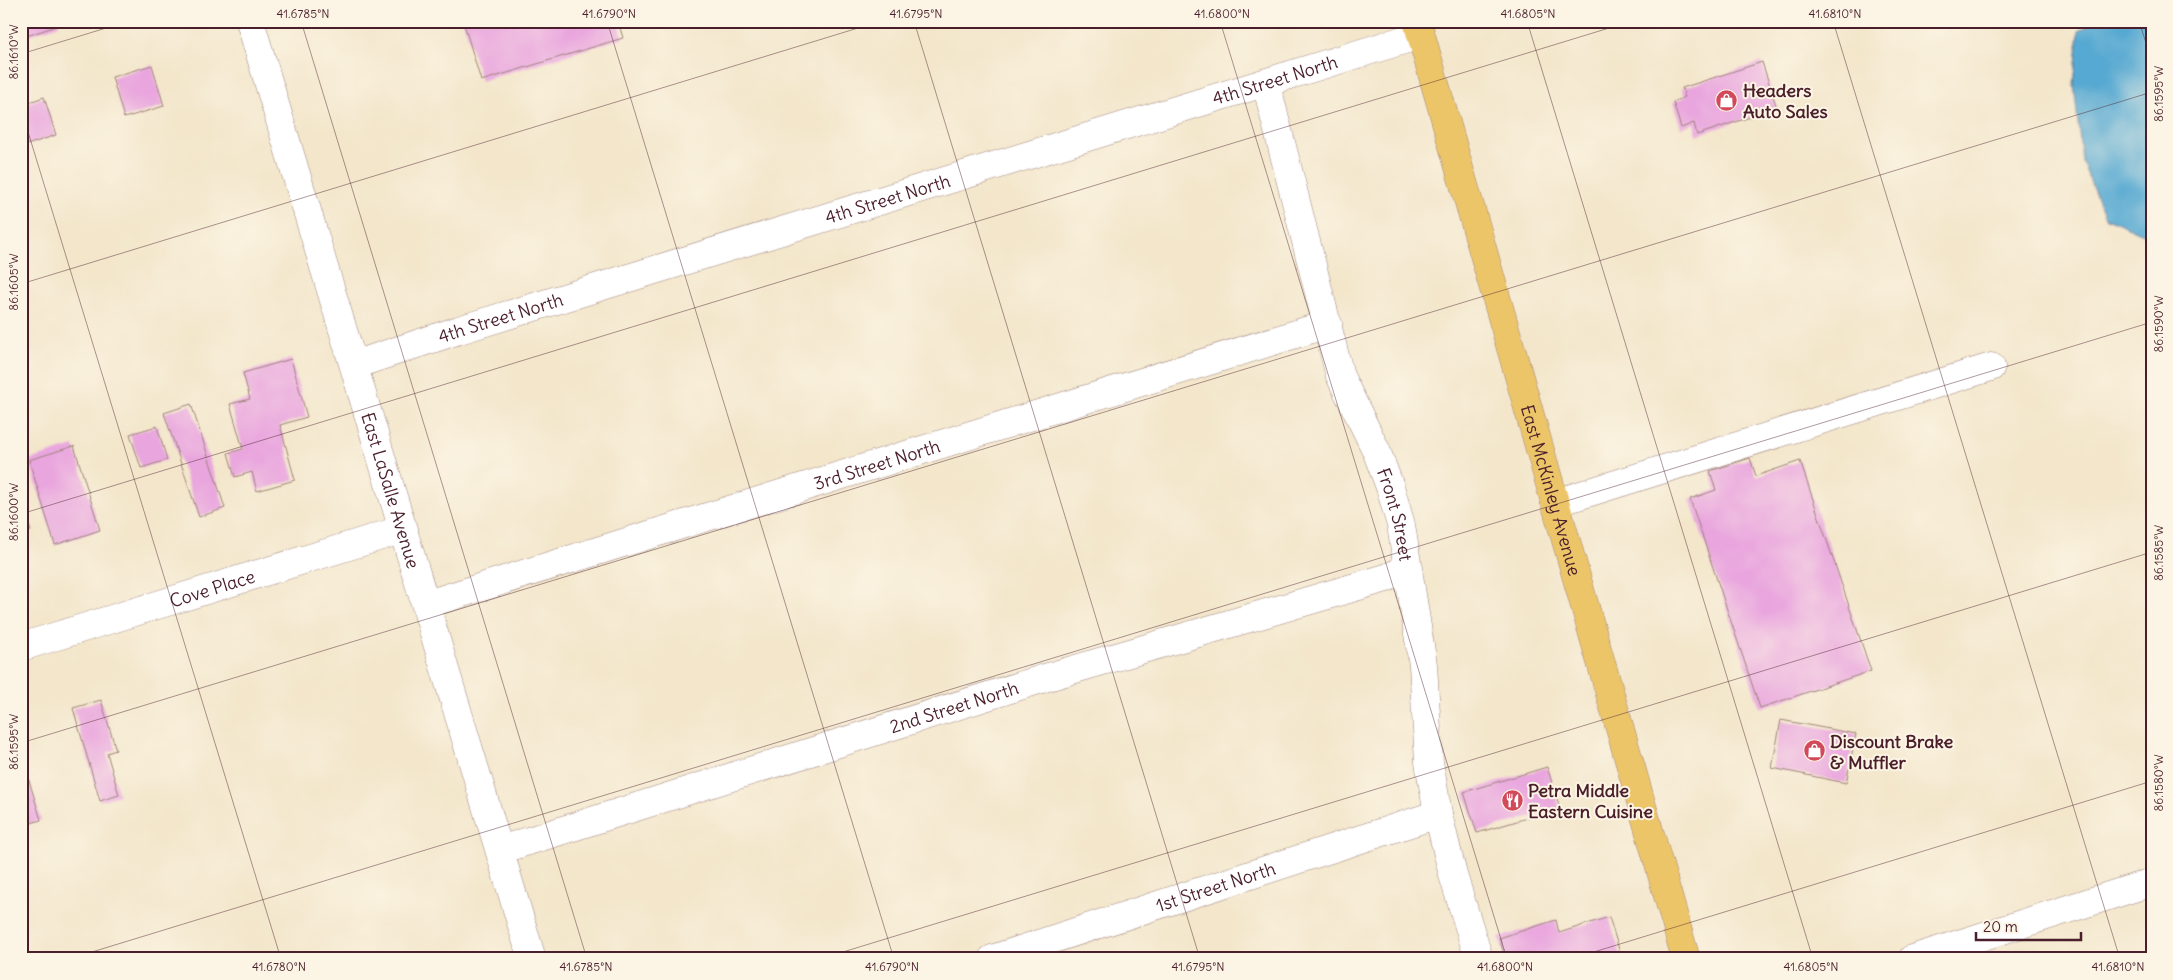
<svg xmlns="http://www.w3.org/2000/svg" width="2173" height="980" font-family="Delius,sans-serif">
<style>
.water{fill:#57a9d2;stroke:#50647e}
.building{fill:#e9a6de}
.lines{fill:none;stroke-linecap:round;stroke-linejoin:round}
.minor-casing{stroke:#9e827b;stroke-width:29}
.major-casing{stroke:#9e827b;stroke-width:29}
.minor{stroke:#fff;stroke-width:28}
.major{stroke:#edc569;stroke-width:28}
.ticks{fill:none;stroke:#4a1f2b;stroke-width:1;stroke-opacity:0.45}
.labels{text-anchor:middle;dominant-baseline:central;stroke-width:4;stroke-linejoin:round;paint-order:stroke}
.street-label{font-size:18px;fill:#4a1f2b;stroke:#fcf5e5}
.poi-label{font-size:18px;font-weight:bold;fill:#4a1f2b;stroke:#fcf5e5;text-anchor:start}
.neatline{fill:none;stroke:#4a1f2b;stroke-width:2}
.ticks-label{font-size:12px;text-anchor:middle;fill:#4a1f2b}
</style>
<rect width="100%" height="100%" fill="#fcf5e5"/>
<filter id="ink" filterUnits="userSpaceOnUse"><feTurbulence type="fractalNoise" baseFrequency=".02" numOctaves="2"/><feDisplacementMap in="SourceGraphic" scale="10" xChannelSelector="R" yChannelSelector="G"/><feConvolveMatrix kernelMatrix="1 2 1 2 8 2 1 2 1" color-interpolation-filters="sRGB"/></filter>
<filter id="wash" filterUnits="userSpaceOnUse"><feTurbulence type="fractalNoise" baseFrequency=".0096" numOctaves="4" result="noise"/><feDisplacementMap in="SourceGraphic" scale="20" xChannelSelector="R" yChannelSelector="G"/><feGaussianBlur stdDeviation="1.12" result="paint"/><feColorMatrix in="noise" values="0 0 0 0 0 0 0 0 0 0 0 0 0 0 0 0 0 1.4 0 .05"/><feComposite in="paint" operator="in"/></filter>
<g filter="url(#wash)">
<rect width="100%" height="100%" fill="#f3e6cb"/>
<path class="water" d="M2094 21H2152V234H2143L2105 217 2082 162 2074 84 2079 31Z"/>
<g id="blocks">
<path class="building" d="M21 21H58L59 25 21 38Z
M463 21H618L623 38 481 81Z
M1762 62 1777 108 1697 135 1694 123 1681 128 1673 102 1685 97 1682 88Z
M152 65 164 106 124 118 112 77Z
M44 97 56 135 21 147V105Z
M291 359 307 417 280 425 295 480 257 491 252 472 235 477 228 453 243 449 230 404 250 399 243 373Z
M191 404 225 508 199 517 164 413Z
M157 426 167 460 141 468 130 434Z
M74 446 100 530 55 545 29 460Z
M1750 458 1756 476 1800 461 1871 671 1760 708 1690 499 1716 490 1710 471Z
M21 504 31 531 21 534Z
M101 700 116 750 107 753 119 795 100 801 73 708Z
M1781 720 1856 734 1846 783 1772 768Z
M21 754 41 820 21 826Z
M1547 767 1560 808 1477 833 1464 792Z
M1609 917 1622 959H1506L1499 938 1556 920 1559 933Z"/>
</g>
</g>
<g filter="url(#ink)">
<use href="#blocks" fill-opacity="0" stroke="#9e827b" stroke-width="1"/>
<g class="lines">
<defs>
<g id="minor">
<path id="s1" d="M250 21 532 959"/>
<path id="s2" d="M1266 83 1340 376 1376 450 1390 487 1401 525 1423 665 1429 762 1438 814 1453 875 1479 959"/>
<path id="s3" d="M354 365 459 330 1420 35"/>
<path d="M1555 503 1991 367"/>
<path id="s4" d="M427 604 1328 324"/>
<path id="s5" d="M21 647 404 529"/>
<path id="s6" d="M500 850 1048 677 1386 578 1409 568"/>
<path id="s7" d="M992 959 1438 814"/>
<path d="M1912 959 2152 882"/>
</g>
<g id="major">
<path id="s8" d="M1417 21 1686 959"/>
</g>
</defs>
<use href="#minor" class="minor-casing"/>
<use href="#major" class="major-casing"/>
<use href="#minor" class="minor"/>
<use href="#major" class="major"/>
</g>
</g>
<path class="ticks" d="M301 21 587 959M607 21 894 959M914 21 1200 959M1220 21 1507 959M1527 21 1813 959M1833 21 2120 959M2139 21 2152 62M21 54 129 21M21 109 281 959M21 284 881 21M21 514 1632 21M21 743 2152 92M69 959 2152 322M820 959 2152 552M1571 959 2152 781"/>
<defs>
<symbol id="shop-disc" viewBox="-11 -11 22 22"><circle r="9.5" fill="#d1495b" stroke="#fcf5e5"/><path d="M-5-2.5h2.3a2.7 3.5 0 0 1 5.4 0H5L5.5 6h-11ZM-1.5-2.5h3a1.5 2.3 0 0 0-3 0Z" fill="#fff"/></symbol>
<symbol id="restaurant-disc" viewBox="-11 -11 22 22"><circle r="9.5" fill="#d1495b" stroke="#fcf5e5"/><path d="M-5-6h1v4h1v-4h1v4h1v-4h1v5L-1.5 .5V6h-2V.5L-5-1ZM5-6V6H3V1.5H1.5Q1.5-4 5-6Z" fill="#fff"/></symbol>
</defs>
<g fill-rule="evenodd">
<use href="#shop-disc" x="1714" y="88" width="25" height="25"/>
<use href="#shop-disc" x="1802" y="738" width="25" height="25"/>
<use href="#restaurant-disc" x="1500" y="788" width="25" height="25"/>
</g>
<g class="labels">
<g class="street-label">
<text stroke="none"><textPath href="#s3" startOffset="964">4th Street North</textPath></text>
<text stroke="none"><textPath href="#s3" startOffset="559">4th Street North</textPath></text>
<text stroke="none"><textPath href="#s3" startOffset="154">4th Street North</textPath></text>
<text stroke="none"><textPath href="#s4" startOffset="471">3rd Street North</textPath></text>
<text stroke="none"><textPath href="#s1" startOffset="490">East LaSalle Avenue</textPath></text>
<text stroke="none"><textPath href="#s8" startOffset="488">East McKinley Avenue</textPath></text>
<text stroke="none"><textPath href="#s2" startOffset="452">Front Street</textPath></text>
<text stroke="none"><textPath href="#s5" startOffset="200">Cove Place</textPath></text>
<text stroke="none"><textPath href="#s6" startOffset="476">2nd Street North</textPath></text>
<text stroke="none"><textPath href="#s7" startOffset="235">1st Street North</textPath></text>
</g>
<g class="poi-label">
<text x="1743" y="90">Headers<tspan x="1743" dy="21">Auto Sales</tspan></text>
<text x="1830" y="741">Discount Brake<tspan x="1830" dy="21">&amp; Muffler</tspan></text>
<text x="1528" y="790">Petra Middle<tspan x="1528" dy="21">Eastern Cuisine</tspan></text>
</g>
</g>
<rect width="2173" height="980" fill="none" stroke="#fcf5e5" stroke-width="55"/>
<path d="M1976 932v8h105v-8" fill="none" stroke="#4a1f2b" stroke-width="2.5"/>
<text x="1983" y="932" font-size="15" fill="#4a1f2b" stroke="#fcf5e5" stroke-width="4" paint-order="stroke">20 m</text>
<rect x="28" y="28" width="2118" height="924" class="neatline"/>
<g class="ticks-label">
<text x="303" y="18">41.6785°N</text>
<text x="609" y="18">41.6790°N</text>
<text x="916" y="18">41.6795°N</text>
<text x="1222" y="18">41.6800°N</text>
<text x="1528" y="18">41.6805°N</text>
<text x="1835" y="18">41.6810°N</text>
<text transform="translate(14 52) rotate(-90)" y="4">86.1610°W</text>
<text transform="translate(2159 94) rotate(-90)" y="4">86.1595°W</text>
<text transform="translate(14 282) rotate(-90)" y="4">86.1605°W</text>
<text transform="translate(2159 324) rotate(-90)" y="4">86.1590°W</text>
<text transform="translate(14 512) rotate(-90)" y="4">86.1600°W</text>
<text transform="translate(2159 553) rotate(-90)" y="4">86.1585°W</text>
<text transform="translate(14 742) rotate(-90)" y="4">86.1595°W</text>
<text transform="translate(2159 783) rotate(-90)" y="4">86.1580°W</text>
<text x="279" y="971">41.6780°N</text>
<text x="586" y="971">41.6785°N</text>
<text x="892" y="971">41.6790°N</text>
<text x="1198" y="971">41.6795°N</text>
<text x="1505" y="971">41.6800°N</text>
<text x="1811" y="971">41.6805°N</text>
<text x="2118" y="971">41.6810°N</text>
</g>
</svg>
